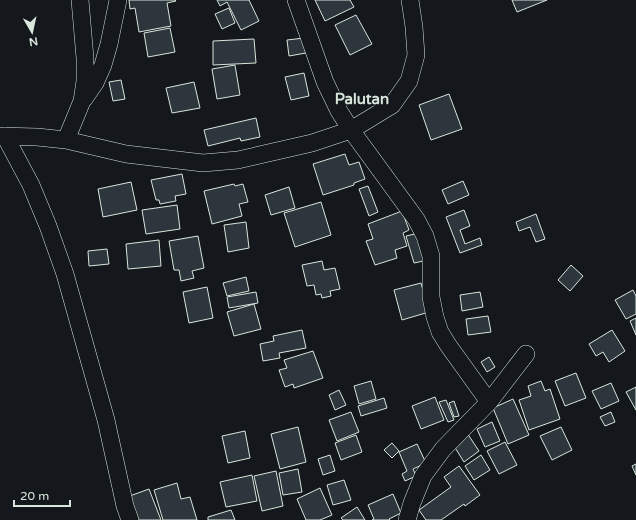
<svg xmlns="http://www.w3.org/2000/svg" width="636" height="520" font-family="'Varela Round',sans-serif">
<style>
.building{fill:#2c363c;stroke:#d8e6dc}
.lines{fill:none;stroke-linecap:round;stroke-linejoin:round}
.street-casing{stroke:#d8e6dc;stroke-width:18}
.street{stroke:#14181c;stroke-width:17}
.labels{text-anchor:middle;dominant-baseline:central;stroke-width:3;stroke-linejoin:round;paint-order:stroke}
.quarter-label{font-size:15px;font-weight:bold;fill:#d8e6dc;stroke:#14181c}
</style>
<rect width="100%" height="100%" fill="#14181c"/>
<path class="building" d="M129 0H175L176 1 167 3 171 26 139 32 135 8 130 9Z
M217 0H249L259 21 241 30 227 2 220 6Z
M315 0H350L354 7 325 21Z
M512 0H547L517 12Z
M229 8 235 23 222 29 215 14Z
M356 15 372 44 350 55 335 25Z
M170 28 175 52 148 57 144 33Z
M304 38 306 53 289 56 287 40Z
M254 39 256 63 213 65V41Z
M235 65 240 95 217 99 212 69Z
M304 73 309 96 291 100 285 77Z
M121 80 125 99 113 101 109 82Z
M194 82 200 108 172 113 166 88Z
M449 94 462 129 431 140 419 105Z
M256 118 260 137 241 141 240 138 208 146 204 130Z
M345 154 349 165 359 162 365 179 354 183V185L323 195 313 164Z
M182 174 186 194 175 196 176 201 160 204 159 200H156L151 180Z
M463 181 469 195 448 204 442 190Z
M131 182 137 210 103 217 98 189Z
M234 184 235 186 243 184 248 202 239 204 242 216 212 224 204 191Z
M368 186 378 212 369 216 359 189Z
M289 187 295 208 271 215 265 195Z
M321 202 331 235 295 247 284 213Z
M177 205 180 229 146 234 142 210Z
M464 210 470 226 460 230 465 244 480 238 482 245 460 253 446 217Z
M402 211 409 230 403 233 407 246 395 250 397 258 375 265 366 241 373 239 368 224Z
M536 214 545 239 536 242 530 227 519 231 516 222Z
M246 222 249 248 228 252 224 225Z
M419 233 428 260 414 263 406 236Z
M198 236 204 268 192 271 194 278 181 281 179 270H174L169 241Z
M159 240 161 266 128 269 126 244Z
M107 249 109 264 89 266 88 251Z
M322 261 324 270 335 268 340 289 330 291 331 296 322 298 321 294 316 295 314 285 307 286 302 265Z
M571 265 583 276 570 291 558 280Z
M246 277 249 291 227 296 223 283Z
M421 283 429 312 402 320 394 290Z
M207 287 213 318 189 323 183 292Z
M633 290 636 296V314L626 319 615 300Z
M256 292 258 303 229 308 227 297Z
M480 292 483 307 462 311 460 295Z
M254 304 261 329 234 336 227 312Z
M488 316 491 332 468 335 466 319Z
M636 318V335L630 321Z
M302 330 306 348 279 353 280 358 263 361 260 344 274 341 273 336Z
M612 330 625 351 609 362 603 352 596 356 589 344Z
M313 351 323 378 294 388 293 384 285 387 279 370 287 368 284 360Z
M489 357 495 367 487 372 481 362Z
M576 373 586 398 565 406 555 381Z
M371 381 376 399 359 404 354 386Z
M541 381 545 391 550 389 560 419 529 430 519 400 531 396 528 386Z
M611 383 619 401 601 409 592 391Z
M636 387V410L626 392Z
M339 390 346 405 335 410 329 395Z
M435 397 444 420 421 429 412 406Z
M384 398 387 408 361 416 358 406Z
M513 399 529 435 508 444 493 408Z
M446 400 454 420 448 422 439 402Z
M454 401 459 416 454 417 449 403Z
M351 412 359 432 337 441 329 420Z
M611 412 615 422 605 426 600 417Z
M492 422 500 441 485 447 477 429Z
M298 427 306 462 280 469 271 434Z
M561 427 572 450 552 460 540 436Z
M245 431 250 458 228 463 222 436Z
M467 433 479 451 464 462 454 446Z
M356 435 362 452 341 460 335 443Z
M505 442 517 465 499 474 487 451Z
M392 443 399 451 392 458 384 450Z
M417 444 426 463 413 469 416 476 405 481 402 474 407 471 399 452Z
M330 455 335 471 323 475 318 459Z
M481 455 490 470 474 480 465 466Z
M636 464V475L632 466Z
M459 466 480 495 465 506 464 504 441 520H426L419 510 451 487 444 477Z
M298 469 302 492 283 495 279 473Z
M276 471 283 506 262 511 254 476Z
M252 475 257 501 226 507 220 482Z
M344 480 351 500 333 505 327 485Z
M177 483 181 499 190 497 197 520H163L154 490Z
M320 488 332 515 320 520H306L297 499Z
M149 489 161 520H136L127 497Z
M393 494 401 513 389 519 390 520H372L374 519 368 505Z
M357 507 365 520H343L341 518Z
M231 510 235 520H208V517Z"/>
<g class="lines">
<defs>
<path id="street" d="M296 0 325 82 339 111 351 130 416 219 425 236 431 256V297L435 317 440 332 448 345 489 402
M84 99 95 83 103 65 109 44 118 0
M0 136 37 137 66 140 126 154 203 163 238 160 312 143 351 130 392 105 409 81 416 55 414 27 410 0
M5 136 31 185 48 226 65 274 106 420 125 506 130 520
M66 140 82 101 85 81V58L80 0
M407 520 412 503 423 476 443 449 489 402 526 354"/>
</defs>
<use href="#street" class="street-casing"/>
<use href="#street" class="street"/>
</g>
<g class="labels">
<g class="quarter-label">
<text x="362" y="99">Palutan</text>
</g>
</g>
<g transform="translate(32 32) rotate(171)" stroke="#14181c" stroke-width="3" paint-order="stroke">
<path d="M0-3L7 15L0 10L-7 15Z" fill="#d8e6dc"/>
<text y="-6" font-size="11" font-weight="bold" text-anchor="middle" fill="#d8e6dc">N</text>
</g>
<path d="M14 500v6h56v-6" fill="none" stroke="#d8e6dc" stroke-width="2"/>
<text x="20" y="500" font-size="12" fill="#d8e6dc" stroke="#14181c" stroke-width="3" paint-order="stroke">20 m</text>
</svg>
